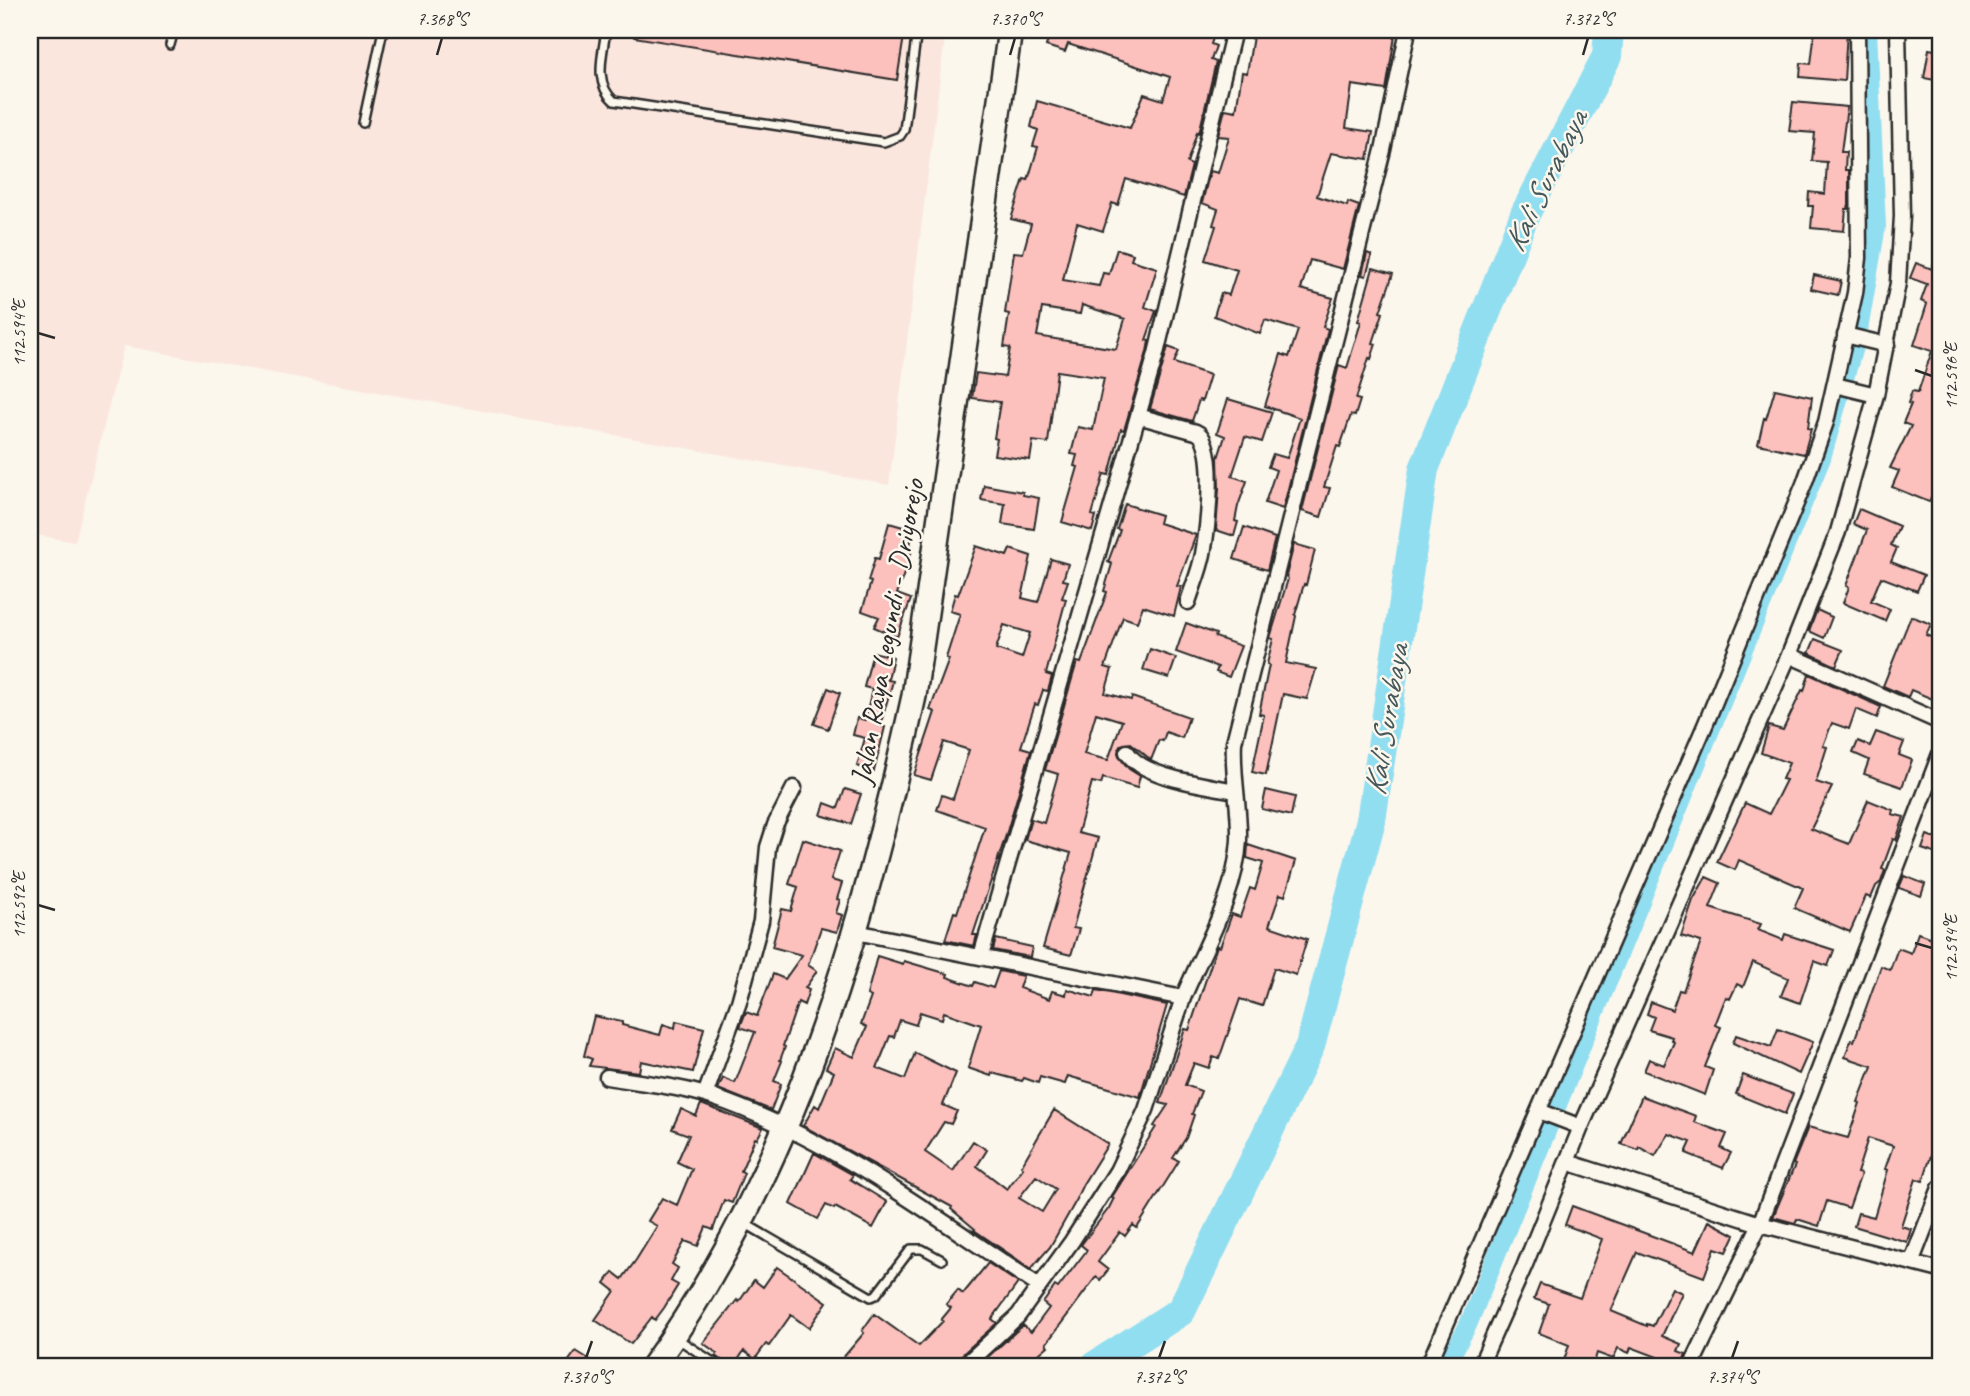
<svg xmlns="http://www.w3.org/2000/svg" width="1970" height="1396" font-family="Caveat,sans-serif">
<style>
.built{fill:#fbe6de}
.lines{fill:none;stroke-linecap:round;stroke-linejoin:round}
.canal{stroke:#92def1;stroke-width:18}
.river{stroke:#92def1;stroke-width:30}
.building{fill:#fcc0bd;stroke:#2b2b2b;stroke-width:2;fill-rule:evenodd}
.service-casing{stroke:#2b2b2b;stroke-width:12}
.minor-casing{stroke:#2b2b2b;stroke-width:19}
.primary-casing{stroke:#2b2b2b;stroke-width:28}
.service{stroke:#fbf7ec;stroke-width:7}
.minor{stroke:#fbf7ec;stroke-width:14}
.primary{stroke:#fbf7ec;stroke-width:23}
.ticks{fill:none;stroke:#2b2b2b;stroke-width:2.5}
.labels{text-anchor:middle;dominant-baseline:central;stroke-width:5;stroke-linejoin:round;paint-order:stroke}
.street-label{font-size:30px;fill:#2b2b2b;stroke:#fbf7ec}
.water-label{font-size:32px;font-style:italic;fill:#45585c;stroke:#fbf7ec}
.neatline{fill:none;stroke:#2b2b2b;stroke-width:2.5}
.ticks-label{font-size:18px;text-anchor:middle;fill:#2b2b2b}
</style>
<rect width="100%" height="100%" fill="#fbf7ec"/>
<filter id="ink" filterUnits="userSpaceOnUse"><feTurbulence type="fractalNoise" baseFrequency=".0143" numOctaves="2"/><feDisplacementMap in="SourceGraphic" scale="14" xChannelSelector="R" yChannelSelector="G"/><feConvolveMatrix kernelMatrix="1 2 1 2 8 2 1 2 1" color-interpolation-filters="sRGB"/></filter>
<g filter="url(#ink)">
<path class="built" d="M30 30H946L889 485 124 346 75 542 30 534Z"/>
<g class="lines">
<path class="canal" d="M1446 1366 1468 1325 1822 458 1859 330 1877 226 1868 30"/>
<path class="river" d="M1095 1366 1181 1311 1310 1046 1371 820 1424 469 1525 214 1607 56 1609 30"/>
</g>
<path class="building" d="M634 30H905L897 80 634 37Z
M1051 30H1216L1211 44 1216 46 1211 60 1216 62 1199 133 1197 132 1187 163 1192 165 1184 197 1126 179 1118 205 1112 203 1103 231 1077 223 1066 267 1063 280 1099 286 1103 273 1109 274 1117 249 1133 254 1131 260 1157 268 1145 307 1156 311 1146 340 1149 341 1147 352 1124 430 1121 429 1109 475 1104 474 1092 515 1096 516 1092 531 1062 522 1078 467 1074 466 1077 455 1071 454 1078 427 1093 430 1104 378 1057 371 1048 443 1033 441 1030 460 994 455 997 439 994 438 1000 402 972 398 976 373 1005 377 1010 348 1004 347 1009 314 1005 313 1014 252 1023 253 1031 224 1011 219 1024 179 1028 180 1038 147 1033 146 1038 130 1031 127 1037 101 1130 128 1144 94 1163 100 1170 77 1068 44 1065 52 1046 46ZM1082 305 1125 319 1116 349 1037 336 1042 308 1080 314Z
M1254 30H1396L1386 90 1352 85 1346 128 1373 132 1368 159 1331 153 1317 196 1347 206 1348 202 1359 206 1343 269 1310 260 1301 289 1333 298 1323 327 1328 329 1283 509 1265 503 1276 470 1268 467 1273 454 1287 458 1300 418 1265 406 1281 354 1289 357 1298 330 1265 320 1260 334 1214 316 1221 293 1229 295 1237 270 1205 260 1216 226 1213 225 1218 209 1202 203 1210 171 1218 173 1229 137 1218 136 1225 109 1236 111 1242 72 1247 73Z
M1815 30H1847L1844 81 1800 77 1801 63 1811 64Z
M1929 49 1940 51V81L1924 78Z
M1793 102 1847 107 1841 152H1846L1845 170H1849V205L1848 209H1846L1844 231 1811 228 1813 206H1808L1809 192 1825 194 1827 162 1812 161 1815 133 1789 131Z
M1938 251 1940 252V477L1929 502 1892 487 1899 471 1890 468 1911 426 1903 423 1911 404 1908 403 1912 391 1918 392 1932 351 1914 345 1927 304 1921 301 1927 284 1910 278 1916 263 1932 269Z
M1367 253 1372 255 1366 276 1362 275Z
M1373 268 1393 274 1380 312 1383 313 1373 343 1376 344 1371 359 1369 358 1356 399 1360 400 1355 416 1351 415 1340 447 1337 446 1324 487 1330 488 1321 517 1302 511 1339 365 1347 368 1357 335 1361 322 1358 321Z
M1814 275 1841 281 1838 295 1811 289Z
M1168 347 1179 351 1174 363 1210 375 1202 401 1199 400 1192 421 1150 409Z
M1775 389 1812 397 1808 428 1811 429 1804 454 1758 444 1764 418 1766 419Z
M1228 399 1272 412 1262 442 1245 437 1232 476 1247 481 1238 506 1235 521 1238 522 1234 536 1216 530 1219 489 1218 458 1225 436 1217 433Z
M984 485 1023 492V495L1039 498 1034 529 1002 524 1005 504 981 500Z
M1125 504 1161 515 1159 523 1196 535 1177 586 1181 587 1174 616 1143 606 1137 622 1123 617 1105 667 1112 669 1105 693 1131 700 1132 697 1189 717 1182 738 1166 732 1163 741 1159 740 1151 760 1131 743 1120 745 1118 753 1120 758 1129 769 1140 776 1137 788 1103 778 1101 784 1092 782 1078 833 1098 838 1073 928 1079 929 1071 955 1043 948 1071 853 1025 840 1031 819 1044 823 1058 774 1045 770 1077 662 1081 663 1107 592 1104 591 1112 564 1108 562 1120 530 1117 529ZM1096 713 1122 721 1108 760 1084 754Z
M1859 509 1899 526 1891 545 1897 548 1891 562 1924 575 1917 591 1881 577 1871 601 1890 609 1885 621 1843 603 1849 587 1846 586 1867 530 1853 524Z
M889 523 903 527 902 530 913 533 908 553H911L897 594 911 599 897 637 874 627 879 617 862 611 871 582 868 581 875 558 879 559Z
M1244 527 1275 538 1267 570 1234 559Z
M1294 544 1315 550 1306 585 1304 584 1295 615 1296 616 1286 663 1316 669 1307 699 1283 694 1266 775 1252 772 1264 715 1259 714 1269 665 1267 664 1273 639 1270 638 1288 579 1286 576Z
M976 546 1007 556 1010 549 1031 556 1022 598 1038 602 1051 559 1068 564 1063 580 1068 581 1062 598 1066 599 1046 674 1052 676 1048 691 1043 690 1038 705 1035 704 1021 747 1031 750 1006 835 973 935H977L974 946 945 940 954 912 957 913 985 827 937 810 942 795 953 799 969 750 944 742 931 780 914 775 935 712 930 710 949 659 946 658 960 614 950 611 955 594 958 595ZM1004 625 1030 633 1022 658 996 649Z
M1817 610 1832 617 1824 638 1809 631Z
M1911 616 1931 624 1926 635 1940 641V702L1911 690 1908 697 1883 686Z
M1186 623 1216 634 1215 637 1241 646 1229 677 1216 672 1218 667 1176 652Z
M1815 639 1843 650 1836 666 1809 653Z
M1150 649 1176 658 1169 678 1143 670Z
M873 652 893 657 888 680 893 681 880 726 885 727 874 771 857 766 865 738 853 735 857 718 865 720 872 689 864 687Z
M1809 674 1881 707 1877 718 1856 709 1849 729 1832 723 1823 746 1827 747 1816 782 1832 787 1811 829 1849 844 1868 800 1893 810 1892 814 1904 817 1896 840 1893 839 1882 869 1885 870 1881 882 1876 886 1871 898 1866 896 1850 932 1794 908 1803 888 1739 860 1735 870 1717 862 1745 803 1769 814 1786 780 1782 779 1789 763 1761 753 1769 726 1783 730 1802 690 1804 691Z
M828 688 840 693 828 729 814 724Z
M1876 732 1904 742 1899 755 1912 760 1902 787 1864 774 1869 760 1853 753 1858 741 1870 746Z
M845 789 861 794 851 824 821 815 825 803 838 808Z
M1266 790 1295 797 1291 816 1262 809Z
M1927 835 1940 840V855L1922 849Z
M803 839 840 851 831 880 842 883 837 899 840 900 836 913 842 915 837 932 821 928 808 965 817 971 805 988 809 990 804 1005 798 1002 783 1046 785 1047 780 1060 782 1061 774 1081 781 1084 771 1110 718 1089 723 1078 735 1083 755 1032 740 1027 746 1012 757 1016 773 974 785 979 802 955 772 947 782 909 791 911 798 887 789 884Z
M1248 845 1296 861 1285 896 1280 894 1269 926 1307 939 1296 975 1274 968 1262 1006 1240 999 1219 1059 1213 1057 1209 1068 1194 1063 1185 1085 1201 1091 1192 1114 1194 1115 1186 1138 1173 1158 1179 1161 1137 1228 1133 1225 1125 1236 1120 1232 1098 1262 1108 1270 1100 1280 1096 1277 1046 1344 1048 1346 1025 1366H978L1023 1325 1031 1332 1049 1308 1043 1303 1055 1286 1058 1288 1087 1250 1081 1245 1109 1208 1114 1198 1112 1197 1156 1127 1154 1126 1168 1105 1160 1103 1185 1029 1189 1030 1217 946 1220 947 1232 914 1240 917 1250 888 1255 890 1263 863 1247 858Z
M1904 876 1925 884 1921 896 1899 888Z
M1706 877 1720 883 1710 908 1761 924 1758 930 1783 940 1785 934 1834 950 1828 966 1814 961 1800 1003 1781 996 1788 978 1753 962 1743 987 1737 984 1730 999 1726 997 1715 1025 1721 1027 1705 1067 1713 1070 1705 1095 1644 1071 1649 1059 1664 1065 1674 1042 1671 1040 1672 1037 1649 1030 1654 1017 1647 1014 1651 1002 1672 1010 1679 990 1683 991 1701 942 1681 936 1693 900Z
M1918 933 1940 941V956L1936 969 1940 971V1086L1931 1111 1938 1114 1930 1136 1940 1141 1935 1158 1931 1156 1923 1181 1916 1179 1901 1226 1911 1229 1907 1242 1854 1226 1858 1213 1874 1217 1888 1170 1885 1169 1893 1146 1868 1138 1857 1173 1861 1174 1849 1208 1827 1201 1819 1226 1797 1219 1795 1223 1773 1217 1795 1165 1793 1164 1808 1127 1848 1138 1860 1103 1858 1102 1872 1066 1845 1057 1851 1040 1854 1041 1881 966 1890 970 1898 948 1911 953Z
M996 939 1032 947 1030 957 993 950Z
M877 956 903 964 904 961 948 974 947 977 973 986 975 982 993 988 999 971 1023 976 1019 988 1049 999 1052 991 1066 995 1067 989 1094 997 1096 990 1167 1005 1140 1097 1068 1076 1065 1084 1040 1077 1038 1083 1024 1078 1022 1081 992 1073 991 1076 968 1068 981 1025 944 1012 942 1019 920 1012 916 1025 900 1020 894 1037 890 1036 877 1068 905 1079 915 1053 956 1073 943 1105 957 1111 951 1124 944 1122 925 1152 953 1171 973 1141 987 1150 977 1166 1007 1189 1023 1168 1021 1166 1054 1110 1108 1144 1083 1184 1076 1199H1077L1050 1247 1031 1269 974 1230 975 1229 951 1209 952 1207 803 1126 815 1105 819 1108 834 1072 826 1068 835 1048 854 1057 867 1027 861 1024 871 997 867 995ZM1036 1176 1056 1189 1042 1212 1019 1198Z
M594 1016 622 1022V1025L660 1035 663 1024 675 1028 676 1021 704 1028 693 1072 641 1061 639 1072 589 1066 592 1059 584 1056Z
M1778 1029 1813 1042 1799 1074 1733 1043 1736 1035 1771 1047Z
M1743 1075 1793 1094 1785 1114 1736 1094Z
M1642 1096 1696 1116 1694 1122 1727 1134 1721 1148 1731 1153 1723 1168 1686 1153 1691 1142 1669 1134 1655 1156 1639 1147 1638 1150 1621 1144Z
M701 1104 763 1128 757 1139 755 1138 741 1171 744 1173 732 1203 724 1200 713 1230 706 1227 698 1246 685 1241 672 1264 678 1268 671 1281 678 1285 664 1308 655 1320 652 1317 631 1344 595 1320 615 1291 605 1283 613 1272 622 1279 636 1260 657 1226 648 1221 662 1198 677 1205 692 1169 677 1162 689 1135 672 1129 681 1109 696 1116Z
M814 1153 853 1175 850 1179 887 1202 873 1228 835 1207 834 1209 826 1205 818 1219 791 1204Z
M1572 1206 1695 1252 1709 1221 1735 1235 1727 1252 1715 1248 1704 1277 1637 1252 1611 1311 1647 1326V1324L1653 1326 1672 1288 1682 1293 1662 1336 1681 1344 1678 1351 1686 1354 1681 1366 1631 1347 1629 1353 1618 1348 1613 1359 1597 1353 1593 1366H1562L1569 1345 1539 1333 1549 1304 1534 1299 1540 1284 1580 1298 1602 1239 1565 1225Z
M988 1263 1018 1283 992 1319 997 1323 957 1359 955 1366H836L864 1333 862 1331 874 1314 919 1346 943 1321 941 1320 951 1308 946 1304 958 1290 963 1294Z
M777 1267 827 1302 809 1328 791 1315 769 1346 766 1344 755 1359 744 1351 734 1366H725L723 1361 715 1356 717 1353 703 1343 737 1300 739 1302 754 1280 763 1287Z
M576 1351 600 1366H565Z"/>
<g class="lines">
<defs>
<path id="service" d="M606 30C603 55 593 82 614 101L884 142 900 136 904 130 917 30
M170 45 174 30
M363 123 383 30
M744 1223 871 1297 876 1295 911 1249H922L942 1260
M675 1337 719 1366"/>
<path id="minor" d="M1845 335 1887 345
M1835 385 1876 395
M1138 416 1196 432C1219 441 1207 532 1203 554 1200 570 1193 586 1188 602
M1789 655 1940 722
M1127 752C1142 778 1207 785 1235 791
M856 932 1183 998 1146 1110 1117 1171 1072 1241 1018 1316 964 1366
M981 956 1156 354 1234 30
M1183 998C1204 948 1236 895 1239 840 1240 807 1232 776 1234 742L1383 150 1408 30
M607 1077C641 1083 679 1086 712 1097 832 1138 934 1217 1039 1286
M705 1095 739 1002 761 921 768 847 775 825 794 788
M1539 1111 1581 1127
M1567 1162 1760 1224 1940 1270
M1911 1263 1940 1188
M1428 1366 1706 723 1804 484 1826 422 1855 293 1859 258 1857 30
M1480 1366 1524 1267 1581 1127 1789 655 1838 532 1876 395 1898 283 1902 216 1898 30
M1691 1366 1760 1224 1940 754"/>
<path id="primary" d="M653 1366C793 1172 864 927 914 696L1010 30"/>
</defs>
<use href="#service" class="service-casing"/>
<use href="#minor" class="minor-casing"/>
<use href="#primary" class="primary-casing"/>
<use href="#service" class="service"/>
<use href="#minor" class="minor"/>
<use href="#primary" class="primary"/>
</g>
</g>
<path class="ticks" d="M437 55 442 38M1010 55 1015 38M1583 55 1588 38M38 333 55 338M1915 370 1932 376M38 905 55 910M1915 943 1932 948M586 1358 592 1341M1159 1358 1165 1341M1732 1358 1738 1341"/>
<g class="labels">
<g class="street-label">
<text transform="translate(887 632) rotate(-80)">Jalan Raya Legundi - Driyorejo</text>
</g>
<g class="water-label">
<text transform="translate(1545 181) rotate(-64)">Kali Surabaya</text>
<text transform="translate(1386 720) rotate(-81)">Kali Surabaya</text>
</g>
</g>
<rect width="1970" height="1396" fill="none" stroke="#fbf7ec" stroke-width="77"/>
<rect x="38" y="38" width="1894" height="1320" class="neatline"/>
<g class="ticks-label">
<text x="442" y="25">7.368°S</text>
<text x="1015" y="25">7.370°S</text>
<text x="1588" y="25">7.372°S</text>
<text transform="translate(19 333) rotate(-90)" y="6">112.594°E</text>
<text transform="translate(1951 376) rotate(-90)" y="6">112.596°E</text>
<text transform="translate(19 905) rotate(-90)" y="6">112.592°E</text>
<text transform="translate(1951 948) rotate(-90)" y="6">112.594°E</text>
<text x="586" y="1383">7.370°S</text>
<text x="1159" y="1383">7.372°S</text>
<text x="1732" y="1383">7.374°S</text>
</g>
</svg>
